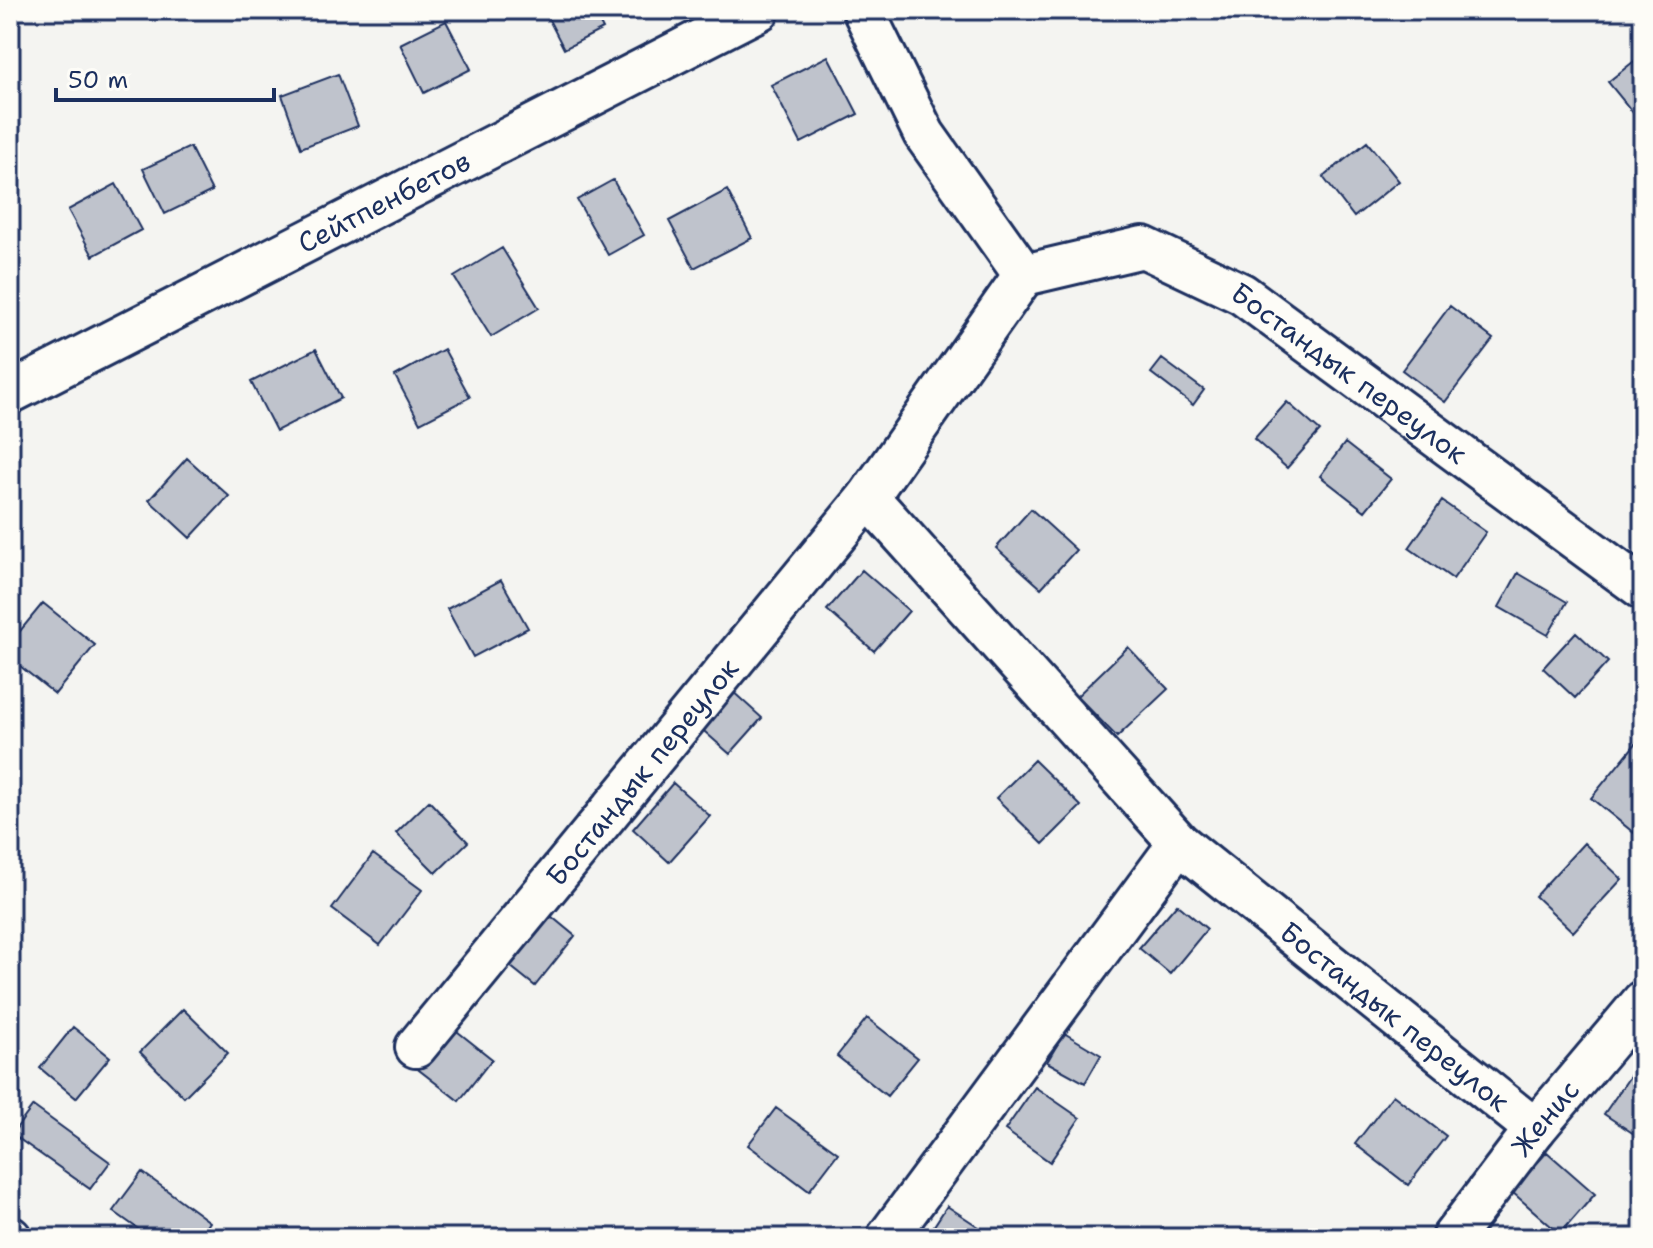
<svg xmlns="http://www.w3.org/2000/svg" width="1653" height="1248" font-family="'Shantell Sans',sans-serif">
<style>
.building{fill:#bfc3cc;stroke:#1b2f5e;stroke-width:2}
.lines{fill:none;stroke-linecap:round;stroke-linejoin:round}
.minor-casing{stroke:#1b2f5e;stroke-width:46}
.minor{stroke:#fdfcf7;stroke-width:40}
.labels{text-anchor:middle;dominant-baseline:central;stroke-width:6;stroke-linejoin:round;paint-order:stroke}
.street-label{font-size:28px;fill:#1b2f5e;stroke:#fdfcf7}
</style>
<rect width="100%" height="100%" fill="#f4f4f1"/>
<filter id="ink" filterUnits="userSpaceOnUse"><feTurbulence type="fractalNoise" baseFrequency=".0125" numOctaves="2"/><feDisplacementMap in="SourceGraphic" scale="16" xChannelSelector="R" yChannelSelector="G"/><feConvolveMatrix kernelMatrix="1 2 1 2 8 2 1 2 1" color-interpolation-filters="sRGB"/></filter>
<g filter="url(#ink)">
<path class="building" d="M544 10H593L603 29 564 49Z
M446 21 471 69 424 93 400 44Z
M1643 54V125L1608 82Z
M828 56 858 114 801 143 771 85Z
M338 74 358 126 301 148 282 95Z
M1367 142 1399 181 1354 217 1323 177Z
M190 147 212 191 165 214 143 169Z
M613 180 644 235 608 255 577 200Z
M116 184 141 230 93 256 68 210Z
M727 190 752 238 694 268 669 221Z
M502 248 539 308 491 337 454 277Z
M1450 306 1493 339 1445 402 1402 370Z
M316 349 341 398 276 431 251 382Z
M444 349 470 397 420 423 395 376Z
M1162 359 1204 390 1193 405 1151 373Z
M1287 402 1320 431 1287 468 1254 439Z
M1345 443 1391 479 1365 511 1320 476Z
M187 458 229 496 190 538 149 500Z
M1442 501 1486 532 1453 579 1409 548Z
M1031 509 1076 550 1041 588 996 548Z
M862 570 909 611 874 651 827 610Z
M1518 573 1567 602 1548 635 1499 607Z
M501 580 528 628 473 657 447 609Z
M43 603 95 645 55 694 10 658V643Z
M1576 632 1608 662 1575 698 1543 668Z
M1128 647 1168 689 1117 737 1077 696Z
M730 689 762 718 730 754 697 725Z
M1637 742 1643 747V822L1634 833 1591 798Z
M1034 760 1081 806 1043 844 996 798Z
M673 783 710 816 669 862 633 829Z
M429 801 468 842 436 873 396 833Z
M1584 843 1622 879 1573 932 1535 896Z
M373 854 422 890 380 945 332 909Z
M1177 904 1207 929 1170 974 1139 948Z
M540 907 575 936 535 986 500 958Z
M183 1009 228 1053 184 1097 140 1052Z
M867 1018 918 1058 887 1096 837 1056Z
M443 1020 492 1059 459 1101 410 1063Z
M73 1027 110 1057 76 1098 40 1068Z
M1064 1033 1101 1055 1085 1083 1047 1062Z
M1635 1069 1643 1074V1140L1604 1114Z
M1035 1087 1080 1118 1050 1162 1005 1130Z
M1393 1095 1446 1136 1408 1185 1355 1144Z
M33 1106 110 1162 90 1189 12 1134Z
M776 1108 838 1153 809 1191 748 1145Z
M1547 1152 1595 1194 1560 1234 1512 1192Z
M142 1172 210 1222 199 1238H151L113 1211Z
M947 1206 991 1235 989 1238H926Z"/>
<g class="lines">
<defs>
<g id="minor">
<path id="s1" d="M863 10 924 134 1024 275 1143 247 1242 294 1643 589"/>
<path id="s2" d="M10 393 759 10"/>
<path id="s3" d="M868 497 1179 843 1535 1129"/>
<path id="s4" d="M416 1047 868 497 1024 275"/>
<path d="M10 1237 11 1238"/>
<path d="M887 1238 1179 843"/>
<path id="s5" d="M1452 1238 1535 1129 1643 1001"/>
</g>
</defs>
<use href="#minor" class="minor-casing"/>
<use href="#minor" class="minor"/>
</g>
</g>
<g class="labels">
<g class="street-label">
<text stroke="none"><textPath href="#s2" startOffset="420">Сейтпенбетов</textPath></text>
<text stroke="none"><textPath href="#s1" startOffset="676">Бостандык переулок</textPath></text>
<text stroke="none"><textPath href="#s4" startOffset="356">Бостандык переулок</textPath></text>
<text stroke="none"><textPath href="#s3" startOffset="742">Бостандык переулок</textPath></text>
<text stroke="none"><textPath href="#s5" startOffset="152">Женис</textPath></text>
</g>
</g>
<rect width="1653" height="1248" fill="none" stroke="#fdfcf7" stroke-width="40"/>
<rect x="20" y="20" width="1613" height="1208" fill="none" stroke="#1b2f5e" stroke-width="3" filter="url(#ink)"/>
<path d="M56 88v12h218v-12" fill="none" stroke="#1b2f5e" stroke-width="4"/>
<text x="68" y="88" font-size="24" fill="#1b2f5e" stroke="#fdfcf7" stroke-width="6" paint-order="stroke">50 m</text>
</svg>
